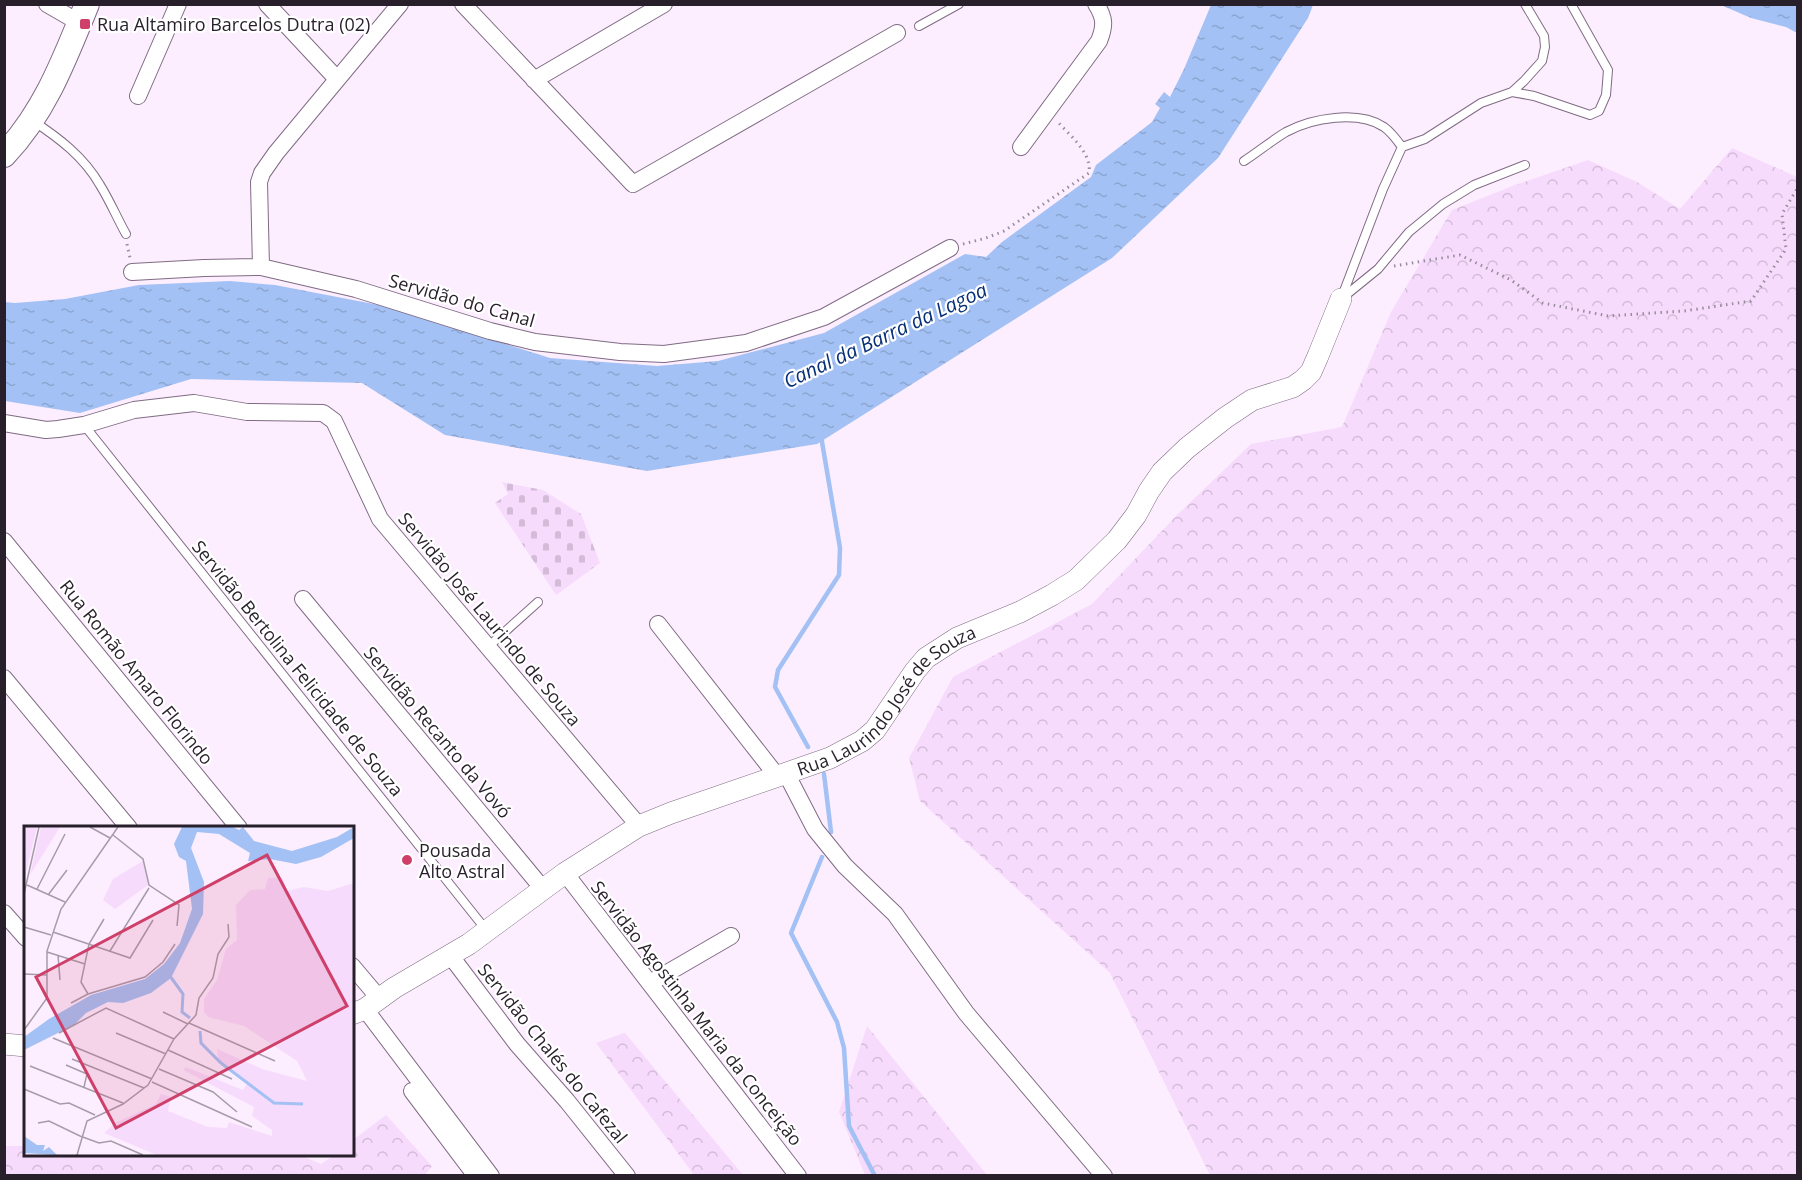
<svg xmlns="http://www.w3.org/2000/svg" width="1802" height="1180" font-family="'Open Sans',sans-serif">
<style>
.forest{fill:url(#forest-crowns)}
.cemetery{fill:url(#cemetery-stones)}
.water{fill:url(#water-ripples)}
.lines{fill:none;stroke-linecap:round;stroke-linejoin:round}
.stream{stroke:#a3c1f4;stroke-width:4.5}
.service-casing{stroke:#806b84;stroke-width:10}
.minor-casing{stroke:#806b84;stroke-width:18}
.tertiary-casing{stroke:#806b84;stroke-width:22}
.secondary-casing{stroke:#806b84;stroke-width:26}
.path{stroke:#988d9b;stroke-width:3;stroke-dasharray:1.5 4.5;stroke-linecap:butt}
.service{stroke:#fff;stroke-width:8}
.minor{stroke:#fff;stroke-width:16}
.tertiary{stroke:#fff;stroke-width:21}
.secondary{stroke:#fff;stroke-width:24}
.poi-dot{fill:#ce4069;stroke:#fff;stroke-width:2}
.labels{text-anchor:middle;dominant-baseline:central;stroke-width:4.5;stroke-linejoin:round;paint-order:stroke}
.poi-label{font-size:18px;fill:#271f29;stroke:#fff;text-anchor:start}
.street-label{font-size:18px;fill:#271f29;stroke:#fff}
.water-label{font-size:20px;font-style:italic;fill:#073077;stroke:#fff}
.inset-river{fill:none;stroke:#a3c1f4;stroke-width:3}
.inset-road{fill:none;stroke:#a79ba9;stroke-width:1.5}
.view{fill:#ce4069;fill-opacity:0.15;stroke:#ce4069;stroke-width:3}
.inset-edge{fill:none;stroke:#271f29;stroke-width:3}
</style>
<defs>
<pattern id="forest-crowns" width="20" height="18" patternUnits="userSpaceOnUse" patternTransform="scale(1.5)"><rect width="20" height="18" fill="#f7dbfd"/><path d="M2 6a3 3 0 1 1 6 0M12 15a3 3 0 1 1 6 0" fill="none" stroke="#d4bcd9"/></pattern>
<pattern id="cemetery-stones" width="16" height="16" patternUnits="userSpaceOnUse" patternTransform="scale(1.5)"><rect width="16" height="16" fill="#f7dbfd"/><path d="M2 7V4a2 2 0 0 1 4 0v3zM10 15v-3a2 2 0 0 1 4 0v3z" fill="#d4bcd9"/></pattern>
<pattern id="water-ripples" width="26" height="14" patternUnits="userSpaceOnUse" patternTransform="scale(1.5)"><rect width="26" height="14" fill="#a3c1f4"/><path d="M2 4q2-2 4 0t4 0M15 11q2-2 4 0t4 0" fill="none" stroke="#8ca5d1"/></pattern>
</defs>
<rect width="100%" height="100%" fill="#fceeff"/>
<path class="forest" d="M1732 148 1797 177V1175H1210L1110 973 920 801 909 758 953 677 1092 604 1177 515 1251 444 1342 427 1391 312 1452 210 1515 185 1588 160 1637 182 1680 209Z
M867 1026 987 1175H865L839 1112Z
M624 1033H625L743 1175H694L596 1043Z
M386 1115 432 1166 425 1175H5V1146H25L26 1154 300 1155 321 1164 334 1155 352 1154 353 1140Z"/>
<path class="cemetery" d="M502 482 543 490 581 514 600 563 556 595 495 503 508 494Z"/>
<path class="water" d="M1211 5H1313L1308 18 1218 158 1112 258 817 444 647 471 445 435 362 383 191 379 80 413 5 401 4 302 15 303 65 299 139 285 230 281 275 285 384 306 550 358 657 366 718 361 824 333 965 254 986 257 1002 242 1091 177 1096 165 1152 122 1160 108 1155 104 1164 92 1170 97 1184 69Z
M1721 5H1797V33L1786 27 1751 18Z"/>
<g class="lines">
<path class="stream" d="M808 747 775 687 778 670 839 575 840 548 821 436
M824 774 831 832
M822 857 791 933 837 1022 844 1048 849 1126 875 1176"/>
<defs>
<path id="service" d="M919 26 959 4
M1512 92 1534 96 1590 115 1599 111 1606 95 1608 70 1571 4
M33 121C59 138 84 157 100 185 110 201 117 218 126 234
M1244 161C1258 152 1271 141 1286 132 1312 118 1358 110 1384 127 1391 132 1397 140 1402 147
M1341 299 1383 189 1402 147 1425 139 1481 103 1512 92 1524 81 1542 61 1545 47 1544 36 1525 4
M1341 299 1378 269 1409 232 1443 204 1474 185 1525 165
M84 425 487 931
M489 646 538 602"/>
<path id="minor" d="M47 4 80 23
M267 4 337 79
M463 4 633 184 897 33
M534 80 664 4
M138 96 178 4
M1021 147 1099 41C1105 26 1105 18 1096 4
M261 267 259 182 262 173 276 153 400 4
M132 272 204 268 261 267 356 289 490 331 535 342 620 352 664 354 746 343 824 317 950 248
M4 423 46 430 58 429 84 425 134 410 194 403 247 412 323 413 334 421 380 519 639 826
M4 541 239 828
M303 599 543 889
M658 624 777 776
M4 678 129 828
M786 773 815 829 845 866 895 914 966 1013 1104 1176
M565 873 798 1176
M4 913 26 938
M450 955 517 1044 567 1101 627 1176
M352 966 379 998
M650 983 731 936
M365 1009 491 1176
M412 1091 476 1176"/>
<g id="tertiary">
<path id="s1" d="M352 1014 365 1009 394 988 469 944 565 873 639 826 671 813 830 758 862 741 875 730 915 671 926 658 957 638 1020 612 1052 595 1076 580 1117 540 1136 515 1149 491 1162 472 1187 448 1225 418 1252 400 1293 387 1303 380 1311 372 1318 356 1341 299"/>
<path d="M4 1044 26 1046"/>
</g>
<path id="secondary" d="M4 155C45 112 65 58 87 4"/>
</defs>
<use href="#service" class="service-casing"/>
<use href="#minor" class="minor-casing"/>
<use href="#tertiary" class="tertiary-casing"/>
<use href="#secondary" class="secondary-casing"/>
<path class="path" d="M127 244 130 258
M963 244 986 238 1004 231 1089 173C1092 152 1069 135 1057 121
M1394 266 1460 255 1511 280 1543 303 1608 316 1684 311 1751 301 1786 249 1782 214 1798 187"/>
<use href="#service" class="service"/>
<use href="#minor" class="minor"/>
<use href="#tertiary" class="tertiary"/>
<use href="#secondary" class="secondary"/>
</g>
<g class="poi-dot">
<rect x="79" y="18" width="12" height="12" rx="3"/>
<circle cx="407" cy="860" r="6"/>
</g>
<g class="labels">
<g class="poi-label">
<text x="97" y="24">Rua Altamiro Barcelos Dutra (02)</text>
<text x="419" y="850">Pousada<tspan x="419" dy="21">Alto Astral</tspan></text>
</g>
<g class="street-label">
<text transform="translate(462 300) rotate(16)">Servidão do Canal</text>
<text transform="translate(490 619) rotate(50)">Servidão José Laurindo de Souza</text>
<text transform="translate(298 668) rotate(51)">Servidão Bertolina Felicidade de Souza</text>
<text transform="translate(137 672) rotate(51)">Rua Romão Amaro Florindo</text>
<text stroke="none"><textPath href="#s1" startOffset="628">Rua Laurindo José de Souza</textPath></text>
<text transform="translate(438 732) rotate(50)">Servidão Recanto da Vovó</text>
<text transform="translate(697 1013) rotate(52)">Servidão Agostinha Maria da Conceição</text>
<text transform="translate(553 1053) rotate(51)">Servidão Chalés do Cafezal</text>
</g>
<g class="water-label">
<text transform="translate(885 335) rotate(-25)">Canal da Barra da Lagoa</text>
</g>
</g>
<g transform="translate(24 826)">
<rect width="330" height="330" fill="#fceeff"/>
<path d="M0 1H13L0 55ZM17 1H36L6 49ZM258 51 263 65 280 61 304 65 330 57V329H133L80 307 91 297 132 278 137 268 147 271 144 285 184 301 203 302 205 296 248 310V304L228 290 230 281 159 244 162 241 219 264 223 258 195 236 193 223 238 243 283 255 273 235 220 200 184 191 180 186V173L193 154 202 123 213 114 212 79 226 64 241 63 244 52Z" fill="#f7dbfd"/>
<path d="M119 35 124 59 91 83 79 74 89 53Z" fill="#f7dbfd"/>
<path d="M158 1H209L215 4 219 1 230 15 268 25 313 11 330 1V12L297 31 272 38 246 33 224 35 226 27 195 8 173 6 167 22 180 56 179 88 147 152 127 167 99 177 84 176 62 187 50 199 0 224V211L25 193 67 169 121 153 140 138 156 117 168 83 162 35 155 31 150 18ZM0 310 13 319H21L19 325 25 321 33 329 0 327Z" fill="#a3c1f4"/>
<path class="inset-river" d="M146 150 159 168 158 186 166 192M176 205 177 217 197 237 250 277 279 278"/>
<path class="inset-road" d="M66 1 86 12M89 9 119 33 125 59 155 79 153 100M3 59 41 76M13 63 41 8M0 68 15 1M24 69 43 44M0 101 27 109M29 106 106 132 129 94M86 125 125 62M23 126 61 138M34 129 36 154M0 148 23 149M64 168 57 156 65 118 80 93M47 177 64 168 121 151 139 136 151 118M139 186 164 198M165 197 251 235M0 204 23 172V125L37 83 94 1M35 207 82 182 150 213M92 207 142 228M29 212 128 253M144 224 208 253M48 233 120 262M42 239 63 248 60 261M6 240 99 277M135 243 189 266 213 286M128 256 228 301M0 263 36 278 45 277 71 289M14 297 25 295 56 310 75 317 87 315 119 329M53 329 63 295 99 278 124 259 150 213 172 189 175 172 189 152 194 128 205 111 204 98"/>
<path class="view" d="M243 29 323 180 92 302 12 151Z"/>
<rect width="330" height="330" class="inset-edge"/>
</g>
<rect width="1802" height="1180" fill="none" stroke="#271f29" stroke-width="12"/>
</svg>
